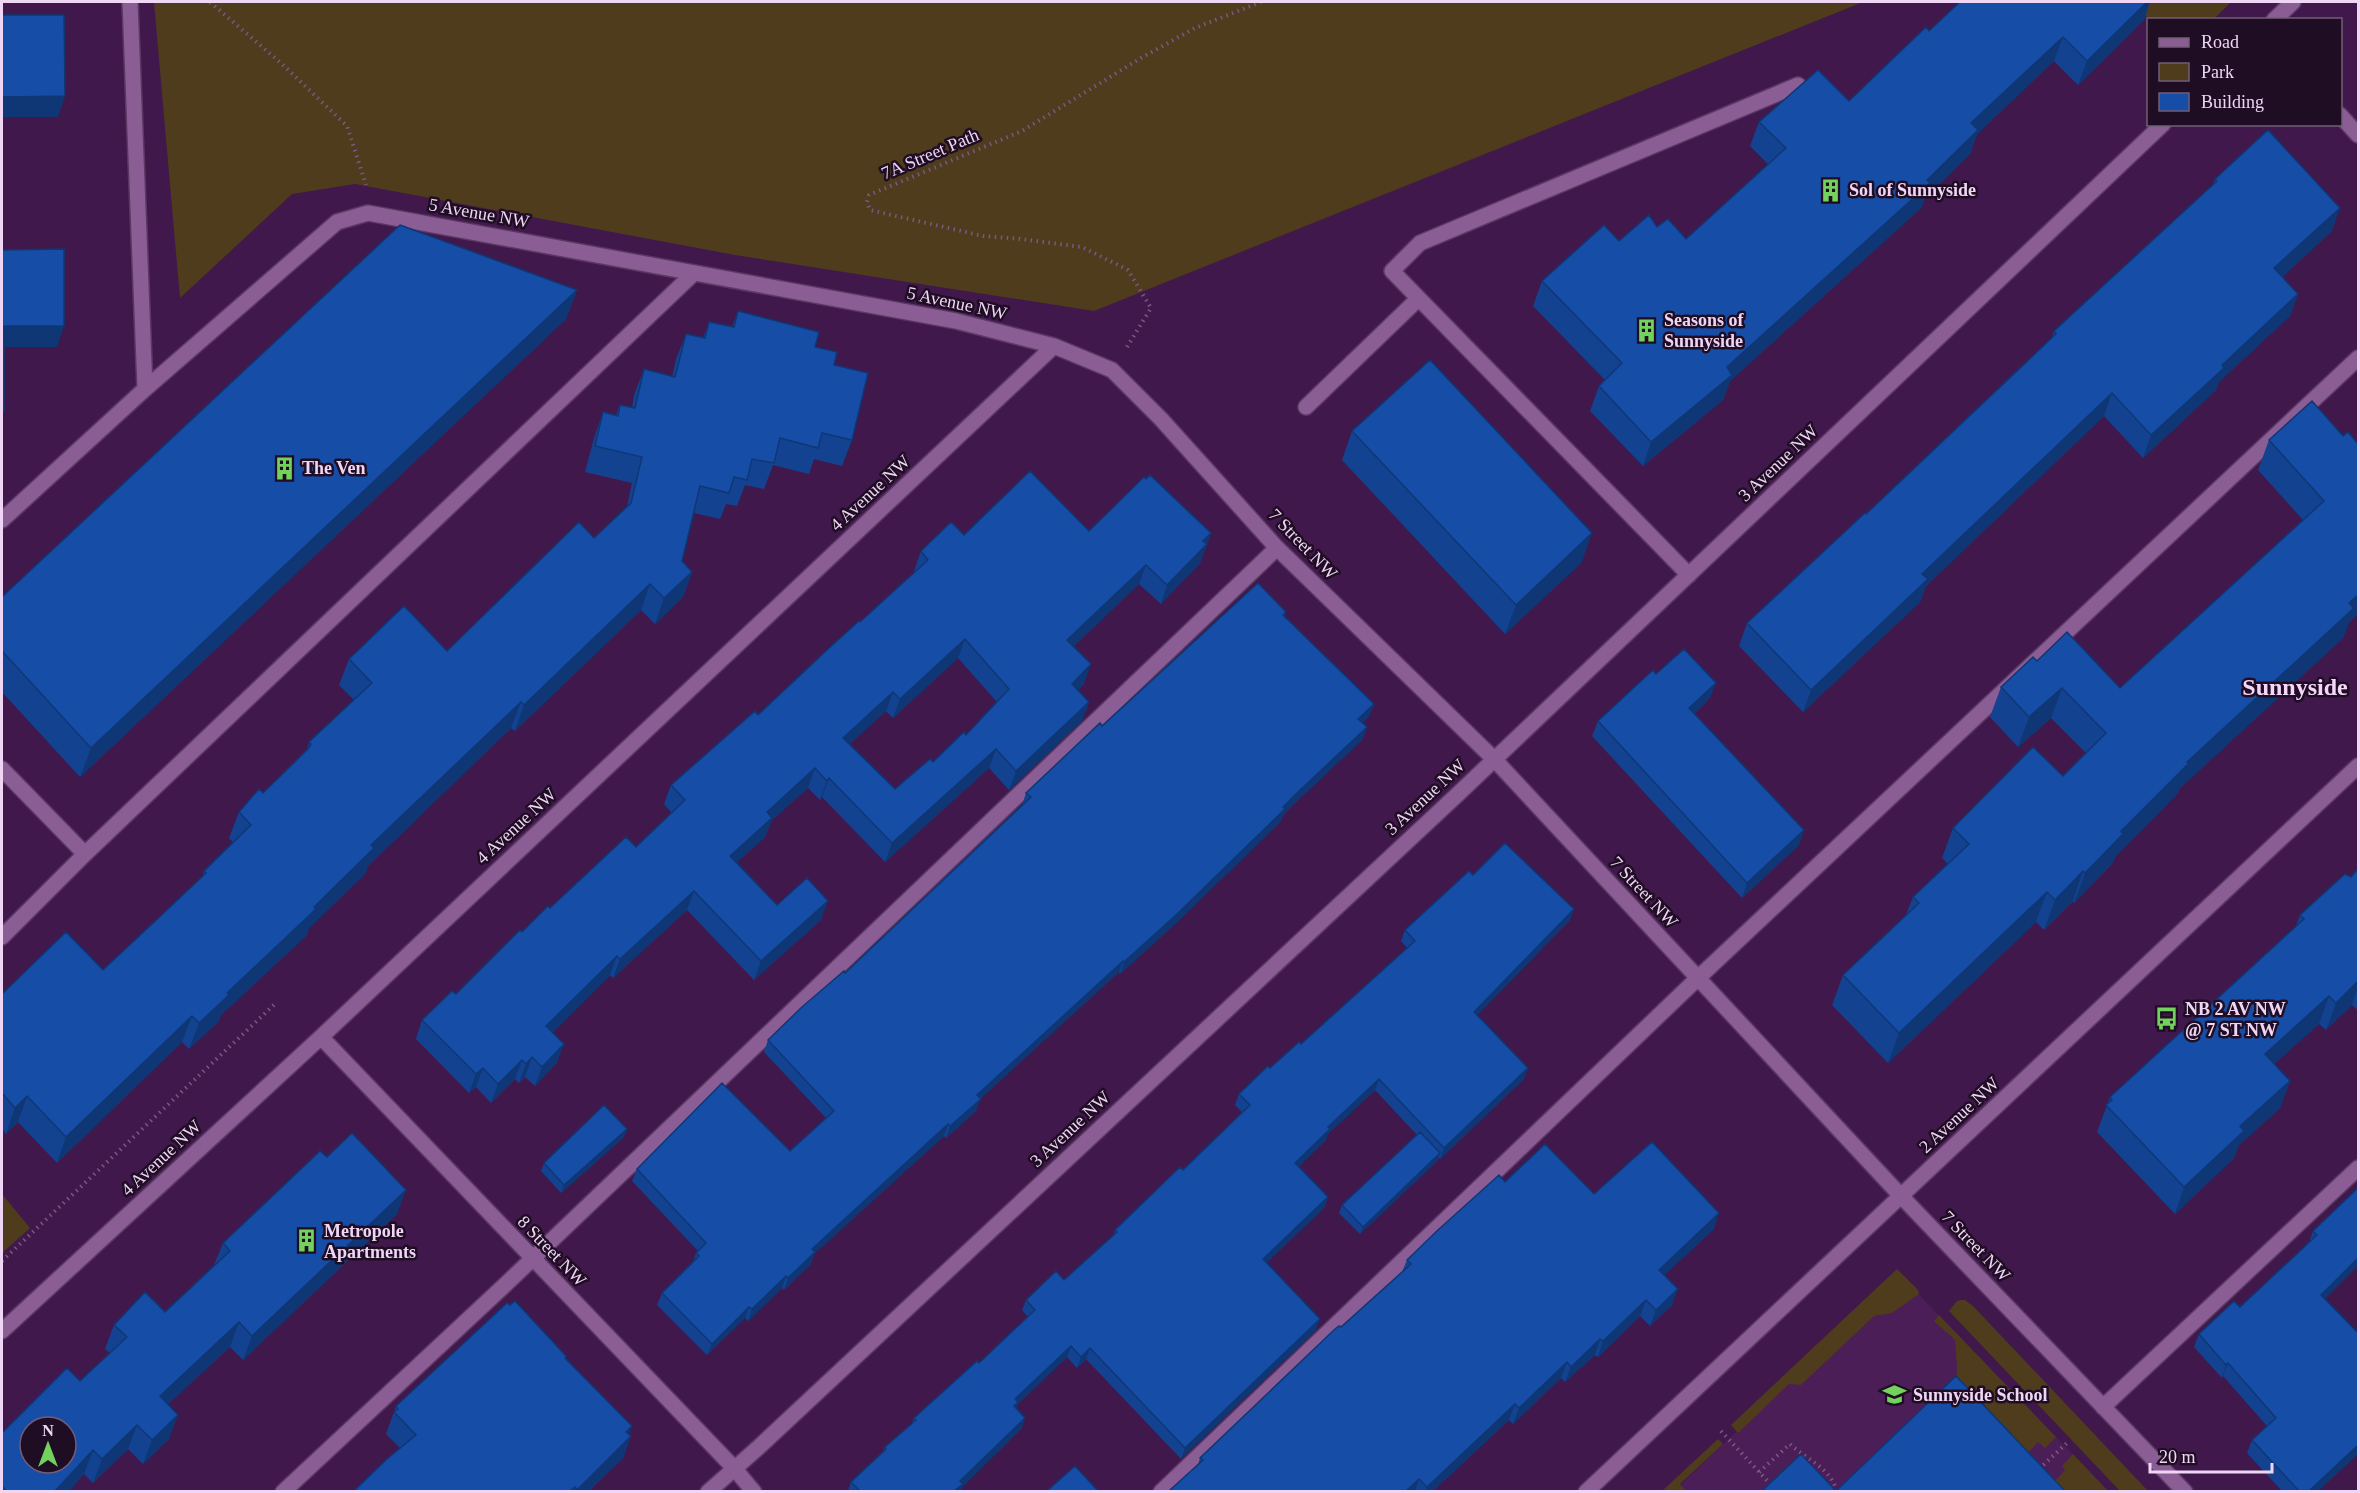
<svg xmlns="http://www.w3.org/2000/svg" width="2360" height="1493" font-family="Georgia,serif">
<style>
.built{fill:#4c1e57}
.green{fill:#4e3c1d}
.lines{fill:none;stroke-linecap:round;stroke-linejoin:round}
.minor-casing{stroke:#5b3863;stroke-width:18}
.path{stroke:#7b5783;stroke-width:4;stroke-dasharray:1.5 4.5;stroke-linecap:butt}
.minor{stroke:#8a5d95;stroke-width:15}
.wall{fill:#134390;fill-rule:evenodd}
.shaded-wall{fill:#0f3775}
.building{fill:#164ea7;stroke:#0f3775;stroke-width:1.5;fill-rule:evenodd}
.labels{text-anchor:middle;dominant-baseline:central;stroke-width:5;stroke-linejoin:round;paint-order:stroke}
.street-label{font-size:18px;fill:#efd6f5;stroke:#1f0d23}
.poi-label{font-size:18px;font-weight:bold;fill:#efd6f5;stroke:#1f0d23;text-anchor:start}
.district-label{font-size:24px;font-weight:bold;fill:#f5d7fc;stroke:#1f0d23}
</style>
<rect width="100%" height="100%" fill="#41184b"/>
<path class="built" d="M1900 1275 2108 1491 1673 1492 1737 1431Z"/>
<path class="green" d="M154 2H1863L1094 311 735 255 355 184 292 194 180 298Z
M2132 2H2231L2213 20 2149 19Z
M2 1194 30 1228 2 1253Z
M1897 1269 1918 1290 1919 1294 1892 1313 1874 1316 1801 1385 1789 1384 1738 1433 1731 1425Z
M1960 1300H1965L1973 1306 2148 1491H2120L1949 1311 1956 1302Z
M1939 1315 2056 1437 2045 1448 2038 1442 2026 1455 1956 1382 1957 1366 1955 1340 1934 1321Z
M1718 1439 1723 1444 1680 1484 1686 1491H1662Z
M2073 1454 2108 1491 2050 1492 2052 1484 2065 1470 2062 1466Z"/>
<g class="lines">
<defs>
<path id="minor" d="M130 2 145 389
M2274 20 2293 2
M2340 115 2358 135
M1306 407 1418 299
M2 520 145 389 337 222 368 213 956 321 1054 346 1112 370 1161 419 1277 548 1494 759 1901 1196 2185 1492
M1689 575 1392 271 1420 243 1798 85
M2 769 85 854
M2 937 85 854 694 273
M321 1037 734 1468 754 1492
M2 1331 321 1037 1054 346
M2103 1407 2358 1168
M283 1492 507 1283 1277 548
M708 1492 760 1446 1458 794 2163 124
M1161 1492 1698 978 2358 358
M1586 1492 2358 766"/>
</defs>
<use href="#minor" class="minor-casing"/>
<path class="path" d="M210 2 282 64 347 126 366 185
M1127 347 1151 308 1128 270 1082 247 1021 239 983 236 870 210 867 202 869 195 1022 131 1141 58 1195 28 1261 2
M2 1261 277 1002
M1721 1431 1773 1487
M2039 1469 2067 1443
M1759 1472 1790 1444C1807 1460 1830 1467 1837 1492"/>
<use href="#minor" class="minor"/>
</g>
<path class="wall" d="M1960 2H2150L2144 20 2078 85 2054 61 1977 134 1970 154 1925 198 1921 208 1730 381 1723 400 1643 466 1590 411 1599 386 1605 380 1533 306 1542 281 1619 241 1657 227 1686 239 1768 164 1750 146 1759 122 1849 101 1929 31Z
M2215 179 2332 231 2282 277 2298 294 2290 316 2219 382 2216 390 2143 458 2104 416 1926 586 1920 602 1803 712 1739 646 1747 623 1866 514 2051 340 2054 331 2212 186Z
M577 290 566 319 80 777 2 692V597Z
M738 311 815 347 834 365 852 440 842 466 814 459 809 474 773 465 764 489 745 485 737 506 726 504 720 519 694 513 682 561 692 572 683 597 655 624 641 610 515 731 511 728 368 866 365 874 309 928 307 935 221 1015 219 1021 189 1049 182 1042 57 1163 18 1122 6 1134 2 1129V994L103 970 202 877 204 871 233 842 229 838 239 812 263 793 307 749 309 742 354 700 339 685 349 659 447 651 594 538 627 507 632 483 585 472 594 438 603 412 616 415 620 405 632 408 634 395 644 369 672 377 676 359 686 334 703 338 709 322 732 327Z
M2312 401 2349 623 2343 638 2179 789 2178 793 2115 857 2112 864 2074 903 2073 901 2044 930 2036 922 1888 1063 1832 1005 1843 975 1906 915 1913 897 1948 864 1942 858 1953 828 2063 776 2086 753 2051 718 2018 747 1990 717 2001 687 2037 661 2120 688 2303 520 2258 470 2269 440Z
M1352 431 1582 562 1505 634 1342 460Z
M1146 479 1211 533 1200 563 1161 604 1139 584 1074 646 1084 684 1078 690 1089 702 1082 721 1009 790 989 768 885 862 822 797 820 800 808 788 772 820 765 837 736 863 777 905 821 920 754 980 687 910 613 978 610 975 553 1032 557 1063 535 1086 525 1077 519 1083 515 1079 491 1103 476 1087 469 1093 416 1039 422 1020 456 994 522 932 550 908 636 847 672 813 664 804 671 785 758 715 915 572 914 571 921 551 964 535 1089 531ZM958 658 997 702 966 735 933 762 895 789 849 744 886 711 893 718Z
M1286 612 1284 617 1374 704 1369 716 1362 723 1363 739 1294 804 1283 815 1281 821 1174 925 1120 974 1119 972 980 1099 976 1111 946 1138 944 1136 814 1254 811 1264 784 1290 782 1288 748 1321 745 1318 707 1355 657 1305 662 1293 693 1262 696 1253 698 1251 632 1181 637 1169 790 1151 826 1118 764 1052 768 1040 845 973 1022 805 1026 793 1102 726Z
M1656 674 1710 698 1694 714 1799 845 1742 898 1592 736 1598 721Z
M2358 869V1007L2356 1009 2352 1005 2326 1030 2319 1024 2274 1064 2290 1081 2280 1108 2239 1145 2234 1158 2175 1214 2097 1132 2110 1097 2296 926 2300 915 2351 877Z
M1473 875 1570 920 1477 1015 1524 1079 1440 1159 1439 1157 1437 1161 1360 1234 1339 1213 1342 1205 1417 1135 1375 1090 1327 1135 1326 1140 1299 1166 1328 1197 1324 1208 1266 1263 1316 1330 1181 1459 1086 1359 1077 1368 1067 1357 1018 1404 1016 1409 1025 1418 1021 1429 962 1487 960 1491H848L851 1482 883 1451 885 1447 911 1425 914 1418 979 1363 1028 1317 1022 1310 1026 1300 1064 1280 1113 1236 1115 1230 1183 1170 1242 1112 1235 1105 1239 1094 1270 1068 1301 1044 1407 948 1401 941 1405 930Z
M624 1137 561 1193 541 1171 544 1163Z
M327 1157 397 1214 243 1360 230 1347 168 1404 169 1439 143 1464 128 1449 93 1483 84 1474 69 1491H2V1433L80 1381 110 1353 105 1349 114 1325 165 1312 214 1265 223 1243Z
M1505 1182 1594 1194 1714 1229 1664 1275 1672 1305 1650 1326 1640 1316 1598 1357 1595 1355 1565 1382 1561 1378 1513 1424 1509 1420 1433 1491H1169L1198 1465 1200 1458 1341 1327 1402 1272 1407 1260Z
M2338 1207 2325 1299 2358 1333V1332V1454L2318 1491H2282L2247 1453 2252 1440 2267 1426 2223 1376 2222 1378 2194 1347 2199 1334 2240 1307 2309 1242 2313 1231Z
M566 1356 565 1359 631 1436 623 1458 589 1491H354L400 1448 386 1434 396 1406Z"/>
<path class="shaded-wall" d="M2147 2H2150L2144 20 2078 85 2087 61Z
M2063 37 2054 61 1977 134 1970 154 1925 198 1921 208 1730 381 1723 400 1643 466 1651 442 1971 123Z
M65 96 58 117H2V97Z
M2340 208 2332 231 2266 291 2274 268Z
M577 290 566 319 80 777 91 748Z
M2298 294 2290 316 2219 382 2216 390 2143 458 2151 435 2222 365Z
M4 326H64L57 347H2Z
M2112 393 2104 416 1926 586 1920 602 1803 712 1811 690 1922 574Z
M1211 533 1200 563 1161 604 1167 585 1203 541Z
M1592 533 1582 562 1505 634 1516 605Z
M1146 565 1139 584 1060 659 1067 640Z
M692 572 683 597 655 624 664 598Z
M650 584 641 610 515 731 524 705Z
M2358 595V614L2349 623 2343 638 2179 789 2178 793 2115 857 2112 864 2074 903 2085 873 2121 831 2187 762Z
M965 639 958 658 893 718 900 699Z
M1091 664 1084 684 1065 704 1072 684Z
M1716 683 1710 698 1684 723 1689 708Z
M2062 688 2051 718 2018 747 2029 717Z
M893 692 886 711 836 757 843 738Z
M521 702 511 728 368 866 365 874 309 928 307 935 221 1015 219 1021 189 1049 199 1023 227 993 314 907 371 845Z
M1089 702 1082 721 1009 790 1016 771Z
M1374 704 1369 716 1354 731 1358 719Z
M1367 727 1363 739 1294 804 1283 815 1281 821 1254 848 1174 925 1120 974 1124 962 1298 792Z
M996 749 989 768 885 862 892 843Z
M815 768 808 788 772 820 765 837 723 875 730 856 767 812Z
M829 778 822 797 820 800 827 781Z
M1804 830 1799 845 1742 898 1747 883Z
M2083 871 2073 901 2044 930 2055 900Z
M694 891 687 910 613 978 620 959Z
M2047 892 2036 922 1888 1063 1899 1033Z
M828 901 821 920 754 980 761 961Z
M1574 909 1570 920 1470 1023 1474 1012Z
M617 956 610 975 540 1045 546 1026Z
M1123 961 1119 972 980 1099 976 1111 946 1138 950 1126 977 1095Z
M2358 981V987L2352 1005 2326 1030 2336 1003Z
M2329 996 2319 1024 2255 1081 2265 1054Z
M192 1016 182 1042 57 1163 66 1137Z
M564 1044 557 1063 535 1086 542 1067Z
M532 1057 525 1077 519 1083 526 1064Z
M522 1060 515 1079 491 1103 498 1084Z
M483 1068 476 1087 469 1093 476 1074Z
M1528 1068 1524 1079 1440 1159 1444 1148Z
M1379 1079 1375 1090 1327 1135 1326 1140 1291 1174 1295 1163 1328 1127Z
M2290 1081 2280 1108 2239 1145 2234 1158 2175 1214 2184 1187 2240 1126Z
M27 1096 18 1122 6 1134 15 1108Z
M948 1124 944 1136 814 1254 811 1264 784 1290 788 1278 812 1249Z
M627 1129 624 1137 561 1193 564 1185Z
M1440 1153 1437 1161 1360 1234 1363 1227Z
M406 1190 397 1214 243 1360 252 1336Z
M1328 1197 1324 1208 1259 1270 1263 1259Z
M1719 1213 1714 1229 1653 1286 1659 1270Z
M2358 1258V1266L2316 1308 2321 1295Z
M786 1276 782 1288 748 1321 752 1309Z
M1678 1289 1672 1305 1650 1326 1656 1310Z
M1646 1300 1640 1316 1598 1357 1603 1341Z
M749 1307 745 1318 707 1355 712 1344Z
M1320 1319 1316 1330 1181 1459 1185 1448Z
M239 1322 230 1347 151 1420 160 1396Z
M1600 1339 1595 1355 1565 1382 1571 1367Z
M1071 1346 1067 1357 1018 1404 1014 1413 1010 1417 1015 1399Z
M1090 1348 1086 1359 1077 1368 1081 1357Z
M1567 1362 1561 1378 1513 1424 1519 1408Z
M2228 1363 2223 1376 2222 1378 2226 1365Z
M1515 1404 1509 1420 1433 1491H1425L1427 1487Z
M178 1415 169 1439 143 1464 152 1440Z
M1025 1418 1021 1429 962 1487 960 1491H954L960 1481Z
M137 1425 128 1449 93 1483 102 1459Z
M632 1426 627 1440 631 1436 623 1458 589 1491H577L626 1432Z
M2358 1445V1454L2318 1491H2309Z
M93 1450 84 1474 69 1491H55Z
M1419 1479 1415 1491H1406Z"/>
<path class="building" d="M1960 2H2147L2087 61 2063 37 1971 123 1978 130 1927 180 1930 183 1727 367 1732 375 1651 442 1599 386 1622 363 1542 281 1604 225 1619 241 1649 215 1657 227 1668 219 1686 239 1786 148 1759 122 1818 70 1849 101 1926 27 1929 31Z
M2 15H64L65 96 2 97Z
M2268 130 2340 208 2274 268 2298 294 2222 365 2224 368 2151 435 2112 393 1922 574 1928 579 1811 690 1747 623 1865 513 1866 514 2056 334 2054 331 2217 181 2215 179Z
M400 225 577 290 91 748 2 651V597Z
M64 249V326H4V411H2V250Z
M738 311 819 332 815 347 837 352 834 365 868 373 852 440 822 433 818 448 780 438 774 463 752 459 747 480 734 477 729 493 700 486 682 561 692 572 664 598 650 584 524 705 521 702 371 845 374 848 314 907 316 909 227 993 229 995 199 1023 192 1016 66 1137 27 1096 15 1108 2 1093V994L66 932 103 970 167 910 206 873 204 871 251 825 239 812 259 789 263 793 308 749 311 744 309 742 372 683 349 659 404 606 447 651 579 522 594 538 631 503 642 457 595 446 603 412 618 416 620 405 635 408 644 369 675 377 686 334 705 338 709 322 734 327Z
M1430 360 1592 533 1516 605 1352 431Z
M2312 401 2343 436 2348 432 2358 444V595L2349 603 2354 608 2187 762 2189 763 2121 831 2123 834 2085 873 2083 871 2055 900 2047 892 1899 1033 1843 975 1919 903 1913 897 1969 844 1953 828 2033 747 2063 776 2106 733 2062 688 2029 717 2001 687 2033 657 2037 661 2067 632 2120 688 2324 501 2269 440Z
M1030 471 1089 531 1144 477 1146 479 1150 475 1211 533 1203 541 1207 544 1167 585 1146 565 1067 640 1091 664 1072 684 1089 702 1016 771 996 749 892 843 829 778 827 781 815 768 767 812 772 818 730 856 777 905 807 878 828 901 761 961 694 891 620 959 617 956 546 1026 564 1044 542 1067 532 1057 526 1064 522 1060 498 1084 483 1068 476 1074 422 1020 452 991 456 994 520 930 522 932 548 906 550 908 626 837 636 847 685 800 671 785 755 711 758 715 827 650 859 621 860 622 928 560 921 551 951 522 964 535ZM965 639 1009 689 966 735 964 732 933 762 930 759 895 789 843 738 893 692 900 699Z
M1258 583 1286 612 1283 615 1374 704 1358 719 1367 727 1298 792 1283 807 1285 809 1178 913 1124 962 1123 961 977 1095 981 1099 950 1126 948 1124 812 1249 815 1252 788 1278 786 1276 752 1309 749 1307 712 1344 662 1293 699 1256 696 1253 706 1243 637 1169 722 1083 790 1151 834 1111 768 1040 802 1007 844 971 845 973 1031 797 1026 793 1100 723 1102 726Z
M1684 649 1716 683 1689 708 1804 830 1747 883 1598 721 1653 670 1656 674Z
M1505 843 1574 909 1474 1012 1528 1068 1444 1148 1379 1079 1328 1127 1330 1129 1295 1163 1328 1197 1263 1259 1320 1319 1185 1448 1090 1348 1081 1357 1071 1346 1015 1399 1018 1402 1014 1406 1025 1418 960 1481 963 1484 954 1491H860L851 1482 886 1449 885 1447 916 1420 914 1418 977 1361 979 1363 1035 1310 1026 1300 1056 1271 1064 1280 1117 1232 1115 1230 1180 1167 1183 1170 1250 1105 1239 1094 1268 1066 1270 1068 1299 1042 1301 1044 1415 941 1405 930 1469 871 1473 875Z
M2358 869V981L2336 1003 2329 996 2265 1054 2290 1081 2240 1126 2244 1131 2184 1187 2106 1105 2112 1100 2110 1097 2304 919 2300 915 2345 874 2351 877Z
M604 1105 627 1129 564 1185 544 1163Z
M1420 1132 1440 1153 1363 1227 1342 1205Z
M352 1133 406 1190 252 1336 239 1322 160 1396 178 1415 152 1440 137 1425 102 1459 93 1450 55 1491H6L2 1486V1433L67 1368 80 1381 127 1337 114 1325 145 1292 165 1312 230 1251 223 1243 320 1151 327 1157ZM30 1427H66V1463H30Z
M1652 1142 1719 1213 1659 1270 1678 1289 1656 1310 1646 1300 1603 1341 1600 1339 1571 1367 1567 1362 1519 1408 1515 1404 1427 1487 1419 1479 1406 1491H1169L1203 1460 1200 1458 1335 1329 1339 1326 1341 1327 1411 1264 1407 1260 1438 1230 1499 1175 1505 1182 1545 1144 1594 1194Z
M2358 1188V1258L2321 1295 2358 1333V1332V1445L2309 1491H2299L2252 1440 2276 1418 2228 1363 2226 1365 2199 1334 2234 1301 2240 1307 2317 1235 2313 1231Z
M515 1301 566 1356 565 1358 632 1426 626 1432 631 1436 577 1490 575 1487 570 1491H354L387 1459 416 1435 394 1412 398 1409 396 1406 507 1303 510 1305Z
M1956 1376 2065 1491H1762L1801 1454 1836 1491Z
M1075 1466 1098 1491H1047Z"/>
<defs>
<symbol id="building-bare" viewBox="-9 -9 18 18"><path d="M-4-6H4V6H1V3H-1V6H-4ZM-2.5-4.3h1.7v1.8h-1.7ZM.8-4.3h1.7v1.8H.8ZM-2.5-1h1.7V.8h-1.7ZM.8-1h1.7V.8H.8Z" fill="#73d25d" stroke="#1f0d23" stroke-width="2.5" paint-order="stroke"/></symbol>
<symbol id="bus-bare" viewBox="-9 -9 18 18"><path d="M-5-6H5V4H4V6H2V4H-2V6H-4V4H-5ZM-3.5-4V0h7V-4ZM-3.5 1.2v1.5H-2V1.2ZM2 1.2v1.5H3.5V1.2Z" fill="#73d25d" stroke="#1f0d23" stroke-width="2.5" paint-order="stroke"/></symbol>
<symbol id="school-bare" viewBox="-9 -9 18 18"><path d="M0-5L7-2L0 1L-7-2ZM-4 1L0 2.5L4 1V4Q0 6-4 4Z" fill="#73d25d" stroke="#1f0d23" stroke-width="2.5" paint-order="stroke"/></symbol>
</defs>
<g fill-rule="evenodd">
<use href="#building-bare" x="1814" y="174" width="33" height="33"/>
<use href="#building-bare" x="1630" y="314" width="33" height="33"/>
<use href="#building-bare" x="268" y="452" width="33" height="33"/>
<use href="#bus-bare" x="2150" y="1002" width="33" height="33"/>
<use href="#building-bare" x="290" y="1224" width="33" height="33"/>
<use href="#school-bare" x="1878" y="1378" width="33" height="33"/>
</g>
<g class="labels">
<g class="street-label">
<text transform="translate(930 154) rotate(-23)">7A Street Path</text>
<text transform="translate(479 213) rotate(10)">5 Avenue NW</text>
<text transform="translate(957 303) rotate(12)">5 Avenue NW</text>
<text transform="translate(1778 463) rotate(-44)">3 Avenue NW</text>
<text transform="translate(870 493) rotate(-43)">4 Avenue NW</text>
<text transform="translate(1303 544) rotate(46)">7 Street NW</text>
<text transform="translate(1425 797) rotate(-43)">3 Avenue NW</text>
<text transform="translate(516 826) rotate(-43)">4 Avenue NW</text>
<text transform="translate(1644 892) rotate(47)">7 Street NW</text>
<text transform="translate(1959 1115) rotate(-43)">2 Avenue NW</text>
<text transform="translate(1070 1129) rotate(-43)">3 Avenue NW</text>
<text transform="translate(161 1158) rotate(-43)">4 Avenue NW</text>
<text transform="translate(1976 1246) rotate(46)">7 Street NW</text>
<text transform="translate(552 1251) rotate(46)">8 Street NW</text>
</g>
<g class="poi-label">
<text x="1849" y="190">Sol of Sunnyside</text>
<text x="1664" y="320">Seasons of<tspan x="1664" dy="21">Sunnyside</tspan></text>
<text x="302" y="468">The Ven</text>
<text x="2185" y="1009">NB 2 AV NW<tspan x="2185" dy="21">@ 7 ST NW</tspan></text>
<text x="324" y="1231">Metropole<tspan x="324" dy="21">Apartments</tspan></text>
<text x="1913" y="1395">Sunnyside School</text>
</g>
<g class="district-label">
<text x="2295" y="687">Sunnyside</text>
</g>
</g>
<rect width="2360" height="1493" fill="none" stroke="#efd6f5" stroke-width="6"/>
<rect x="2147" y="18" width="195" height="108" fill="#1f0d23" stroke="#725d77" stroke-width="1.5"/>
<rect x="2159" y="38" width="30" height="9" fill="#8a5d95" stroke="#725d77" stroke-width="1.5"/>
<text x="2201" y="48" font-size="18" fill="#efd6f5">Road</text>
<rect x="2159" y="63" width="30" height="18" fill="#4e3c1d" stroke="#725d77" stroke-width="1.5"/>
<text x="2201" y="78" font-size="18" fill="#efd6f5">Park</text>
<rect x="2159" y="93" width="30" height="18" fill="#164ea7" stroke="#725d77" stroke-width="1.5"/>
<text x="2201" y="108" font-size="18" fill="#efd6f5">Building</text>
<g transform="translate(48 1445)"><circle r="28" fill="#1f0d23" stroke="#725d77" stroke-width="1.5"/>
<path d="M0-4.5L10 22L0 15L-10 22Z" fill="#73d25d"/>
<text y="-9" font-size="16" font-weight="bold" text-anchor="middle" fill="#efd6f5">N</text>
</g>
<path d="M2150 1463v9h122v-9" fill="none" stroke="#efd6f5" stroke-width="3"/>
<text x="2159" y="1463" font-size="18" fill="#efd6f5" stroke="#1f0d23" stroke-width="4.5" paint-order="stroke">20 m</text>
</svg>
